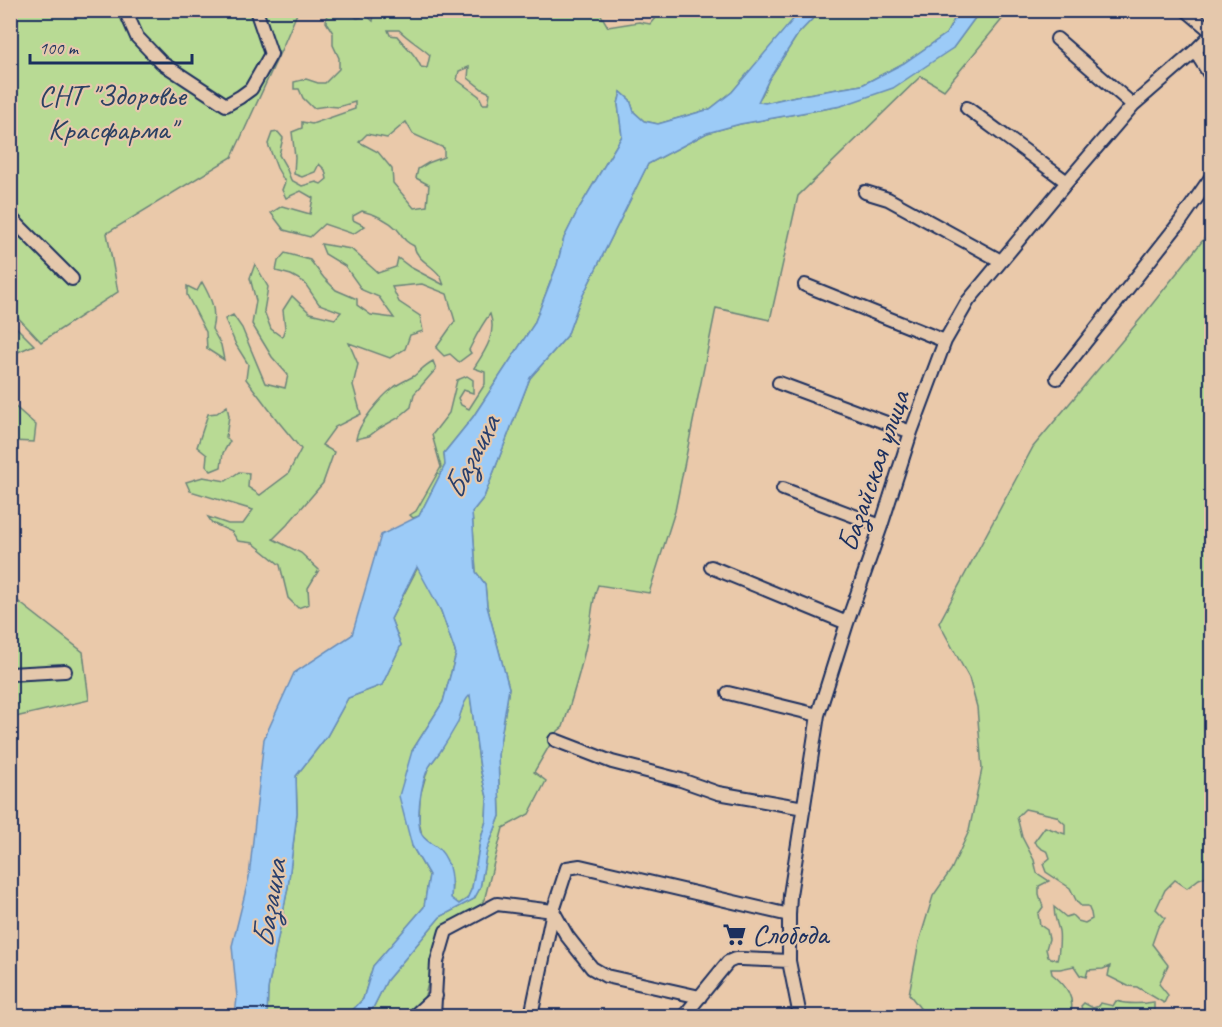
<svg xmlns="http://www.w3.org/2000/svg" width="1222" height="1027" font-family="Caveat,sans-serif">
<style>
.green{fill:#b8da94;stroke:#6a8479;stroke-width:1.5;fill-rule:evenodd}
.water{fill:#9ccbf7;stroke:#688dba;stroke-width:1.5;fill-rule:evenodd}
.lines{fill:none;stroke-linecap:round;stroke-linejoin:round}
.minor-casing{stroke:#1b2f5e;stroke-width:16}
.minor{stroke:#e5c8ac;stroke-width:12}
.labels{text-anchor:middle;dominant-baseline:central;stroke-width:4.5;stroke-linejoin:round;paint-order:stroke}
.park-label{font-size:30px;fill:#2b4063;stroke:#e5c8ac}
.street-label{font-size:30px;fill:#1b2f5e;stroke:#e5c8ac}
.poi-label{font-size:30px;fill:#1b2f5e;stroke:#e5c8ac;text-anchor:start}
.water-label{font-size:32px;font-style:italic;fill:#283f6d;stroke:#e5c8ac}
</style>
<rect width="100%" height="100%" fill="#eac9aa"/>
<filter id="ink" filterUnits="userSpaceOnUse"><feTurbulence type="fractalNoise" baseFrequency=".0167" numOctaves="2"/><feDisplacementMap in="SourceGraphic" scale="12" xChannelSelector="R" yChannelSelector="G"/><feConvolveMatrix kernelMatrix="1 2 1 2 8 2 1 2 1" color-interpolation-filters="sRGB"/></filter>
<g filter="url(#ink)">
<path class="green" d="M375 10H523L527 15H535L534 11H602L601 15 608 27 639 22 650 24 656 17 653 11H801L732 92 710 109 658 124 644 121 634 112 630 100 621 92 618 104 622 136 578 210 564 238 557 265 534 324 473 417 444 453 445 465 419 516 413 518 410 515 416 511 441 467 432 435 449 413 457 380 467 376 473 380V393L463 390 458 398 461 405 469 409 485 384V372L474 368C485 351 497 334 490 314 481 325 475 338 469 350L471 353 459 362 450 354 444 356 436 348 455 321 447 294 422 284 392 287 399 302 420 316 423 331 410 335 405 349 390 358 349 343 358 364 353 385 361 414 335 427 322 445 334 452 323 483 287 525 273 539 301 553 319 570 308 588 309 604 298 608 288 598 280 565 253 543 238 541 232 532 212 523 208 517 228 524H243L253 510 190 491 186 482 203 477 226 481 239 472 249 473 248 487 260 495 288 474 301 449 277 420 246 379 248 364 236 345 225 319 233 315 242 328 265 383 285 388 288 375 272 357 252 324 256 301 250 278 255 264 268 287 264 311 271 329 282 337 285 328 283 310 292 296 310 313 335 319 341 312 319 304 304 282 291 275 276 271 278 261 285 253 310 260 324 278 336 290 357 299V305L371 315 394 318 379 297 362 290 345 266 325 254 321 244 351 249 378 273 396 267 398 258 410 267 444 285C443 284 441 276 440 276 432 264 417 261 414 246 402 240 405 238 397 229 388 220 374 214 362 211L353 216V220L365 226 353 234 324 224 310 237 284 230 271 213 282 206 310 214 313 198 301 191 286 198 282 190 285 182 277 168 268 144 272 133 278 132 283 138 279 155 286 167 291 180 302 186 316 182 321 184 327 179 325 170 319 164 315 172 302 177 294 174 295 157 292 132 302 128V122L312 124 355 109V102L338 107 327 106 313 108 303 98 299 89H294V82L306 79 318 83H325L339 69V58L333 45V33L326 22 327 11H347L357 18 361 17 364 13 373 21ZM388 30H399C409 40 420 46 430 55L427 68 421 67C414 51 407 49 397 36L390 35ZM469 67 468 78 482 89 490 93 488 104H483L479 96 457 80 459 71ZM406 122 413 134 444 148V157L428 163 418 169 416 178 429 185 427 206 414 208 393 183 392 169 378 152 359 142 367 134 387 138Z
M11 11H298L283 46 232 157 107 233 118 292 41 342 11 310Z
M820 11H959L946 34 904 63 862 85 796 96 765 103 757 102 762 95 769 79 798 34Z
M980 11H1009L944 90 921 76 798 196 770 320 716 308 675 511 649 593 598 585C592 600 592 615 589 631 583 664 573 696 563 727L558 731 534 772 546 781 529 814 503 828 485 897 480 908 445 926 434 961 424 999 406 1016H369L387 980 440 917 474 899 480 888 487 850 500 816 498 755 509 688 487 606 485 584 476 572 472 512 484 497 530 378 567 336 579 303 648 164 707 133 740 124 841 106 953 48Z
M1211 230V876L1209 875 1199 879 1187 888 1175 880 1165 890 1156 909 1165 918 1158 927 1152 944 1168 965 1159 984 1168 995 1164 1003 1137 987 1128 986 1108 976 1110 966 1103 969 1088 970 1086 977 1080 975 1074 966 1060 969H1051L1052 974C1066 985 1076 998 1070 1016H926L909 994 919 942 933 896 951 870 969 831 982 769 977 707 969 678 939 623 1033 447 1142 317ZM1025 809 1056 816 1065 824V834L1045 827 1034 842 1040 848 1048 852 1050 858 1043 864 1046 872 1070 888 1077 902 1081 906H1088L1091 913 1092 919 1085 923 1078 921 1072 915 1066 917 1054 907C1054 918 1057 922 1059 931 1060 937 1059 954 1057 960L1048 957 1046 949 1049 939 1047 930 1040 925 1038 914 1043 907 1039 894V886L1049 881 1037 873 1034 860 1022 837 1017 817Z
M202 282C211 298 217 310 212 329L221 345 224 360 207 349 206 332 187 295V286L197 291Z
M11 322 34 345 11 355Z
M433 361 436 369 414 394 411 407 398 418 380 428 369 436 356 439C358 424 381 397 393 388 399 383 407 380 414 376 420 371 425 365 433 361Z
M10 401 12 404 36 425 34 442 11 441Z
M227 406 229 416 226 437 230 441 223 453 221 467 211 471 206 465 207 455 197 447 208 414 217 413Z
M418 567 441 611 456 654 443 702 412 751V846L429 875 424 907 373 966 363 999 347 1016H267L268 989 288 887 297 813 296 776 327 736 348 698 382 685 401 645 391 619Z
M10 595 83 652 89 700 11 718Z
M470 694 480 768 487 797 486 821 480 842 472 888 467 899 459 904 451 899 452 884 440 850 431 844 422 836 419 821 420 796 428 768 441 750 457 723 466 698Z
M1116 1001C1129 1005 1141 1004 1154 1002V1015L1152 1016H1079L1083 1014 1081 1006 1084 1003 1093 1008 1099 1006 1101 1003 1113 1006Z"/>
<path class="water" d="M801 10 820 11 798 34 769 79 758 102 765 103 796 96 862 85 904 63 946 34 959 11H980L953 48 893 88 841 106 740 124 707 133 648 164 579 303 567 336 530 378 484 497 472 512 476 572 485 584 487 606 509 688 498 755 500 816 487 850 480 888 474 899 440 917 387 980 369 1016H347L363 999 373 966 424 907 429 875 412 846 399 796 412 751 443 702 456 654 441 611 417 567 391 619 401 645 382 685 348 698 327 736 296 776 297 813 288 887 268 989 267 1016H235L237 997 232 946 249 877 264 739 294 673 352 635 381 535 419 516 445 465 444 453 473 417 534 324 557 265 564 238 578 210 622 136 618 104 621 92 630 100 634 112 644 121 658 124 710 109 732 92ZM470 695 480 768 487 797 486 821 480 842 472 888 467 899 459 904 451 898C452 882 452 863 440 850 435 845 426 842 422 835 415 821 421 781 429 767 432 762 436 757 440 752 446 743 452 733 457 724 461 715 462 702 470 695Z"/>
<g class="lines">
<defs>
<path id="minor" d="M125 10 137 37 162 63 226 105 240 97 251 89 271 54 256 10
M1186 10 1212 32
M1057 39 1133 105
M1195 51 1212 78
M967 108 1067 182
M865 192 888 199 1001 261
M10 217 72 279
M805 285 945 341
M1057 378 1180 222 1212 176
M779 383 911 432
M783 489 881 526
M711 567 847 623
M10 674 65 671
M728 693 818 715
M555 740 612 762 681 780 718 793 804 808
M414 1016 436 996
M434 1016 437 962 446 931 497 904 553 911 567 936 592 968 606 976 700 997
M531 1016 553 911 567 868 580 866 789 915
M684 1016 728 962 735 959H742L789 961
M800 1016 789 961V915L790 895 818 715 847 623 881 526 911 432 945 341 968 301 1067 182 1133 105 1195 51 1212 34"/>
</defs>
<use href="#minor" class="minor-casing"/>
<use href="#minor" class="minor"/>
</g>
</g>
<defs>
<symbol id="supermarket-bare" viewBox="-9 -9 18 18"><path d="M-6-5.5h2.5l.6 2H6L4.5 2H-2.5L-4.4-4H-6ZM-1.5 3.2a1.3 1.3 0 1 0 .1 0ZM3 3.2a1.3 1.3 0 1 0 .1 0Z" fill="#1b2f5e" stroke="#e5c8ac" stroke-width="2.5" paint-order="stroke"/></symbol>
</defs>
<g fill-rule="evenodd">
<use href="#supermarket-bare" x="718" y="918" width="33" height="33"/>
</g>
<g class="labels">
<g class="park-label">
<text x="112" y="95">СНТ "Здоровье<tspan x="112" dy="34">Красфарма"</tspan></text>
</g>
<g class="street-label">
<text transform="translate(873 471) rotate(-71)">Базайская улица</text>
</g>
<g class="poi-label">
<text x="752" y="934">Слобода</text>
</g>
<g class="water-label">
<text transform="translate(471 457) rotate(-63)">Базаиха</text>
<text transform="translate(269 904) rotate(-81)">Базаиха</text>
</g>
</g>
<rect width="1222" height="1027" fill="none" stroke="#e5c8ac" stroke-width="36"/>
<rect x="18" y="18" width="1186" height="991" fill="none" stroke="#1b2f5e" stroke-width="2" filter="url(#ink)"/>
<path d="M30 54v9h162v-9" fill="none" stroke="#1b2f5e" stroke-width="3"/>
<text x="39" y="54" font-size="18" fill="#1b2f5e" stroke="#e5c8ac" stroke-width="4.5" paint-order="stroke">100 m</text>
</svg>
